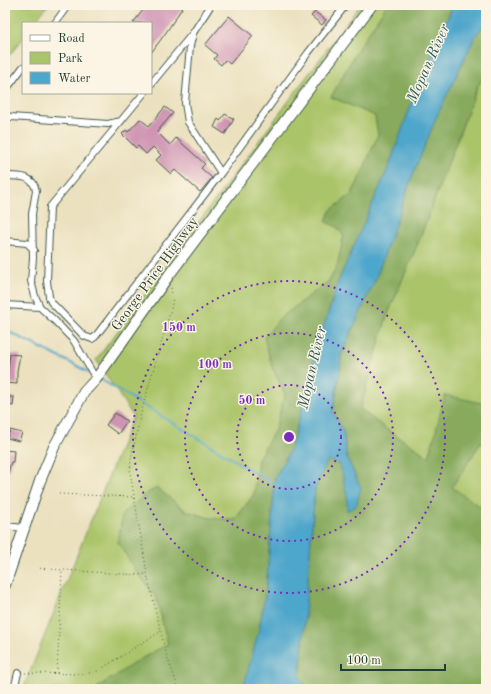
<svg xmlns="http://www.w3.org/2000/svg" width="491" height="694" font-family="'Old Standard TT',serif">
<style>
.green{fill:#aac469;stroke:#64804e}
.forest{fill:#87aa5d;stroke:#537448}
.water{fill:#4da6cb;stroke:#367280}
.lines{fill:none;stroke-linecap:round;stroke-linejoin:round}
.stream{stroke:#4da6cb;stroke-width:2}
.building{fill:#cf93b3}
.minor-casing{stroke:#3e5649;stroke-width:8}
.trunk-casing{stroke:#3e5649;stroke-width:12}
.path{stroke:#3e5649;stroke-width:1;stroke-dasharray:1 3;stroke-linecap:butt}
.minor{stroke:#fff;stroke-width:6}
.trunk{stroke:#fff;stroke-width:10}
.ring{fill:none;stroke:#7b2cbf;stroke-width:2;stroke-dasharray:2 4}
.labels{text-anchor:middle;dominant-baseline:central;stroke-width:3;stroke-linejoin:round;paint-order:stroke}
.street-label{font-size:14px;fill:#1f3d34;stroke:#fcf5e5}
.water-label{font-size:15px;font-style:italic;fill:#2d5c61;stroke:#fcf5e5}
.centre{fill:#7b2cbf;stroke:#fcf5e5;stroke-width:2}
.ring-label{font-size:12px;text-anchor:middle;font-weight:bold;fill:#7b2cbf;stroke:#fcf5e5;stroke-width:3;stroke-linejoin:round;paint-order:stroke}
</style>
<rect width="100%" height="100%" fill="#fcf5e5"/>
<filter id="ink" filterUnits="userSpaceOnUse"><feTurbulence type="fractalNoise" baseFrequency=".025" numOctaves="2"/><feDisplacementMap in="SourceGraphic" scale="8" xChannelSelector="R" yChannelSelector="G"/><feConvolveMatrix kernelMatrix="1 2 1 2 8 2 1 2 1" color-interpolation-filters="sRGB"/></filter>
<filter id="wash" filterUnits="userSpaceOnUse"><feTurbulence type="fractalNoise" baseFrequency=".012" numOctaves="4" result="noise"/><feDisplacementMap in="SourceGraphic" scale="16" xChannelSelector="R" yChannelSelector="G"/><feGaussianBlur stdDeviation="0.9" result="paint"/><feColorMatrix in="noise" values="0 0 0 0 0 0 0 0 0 0 0 0 0 0 0 0 0 1.4 0 .05"/><feComposite in="paint" operator="in"/></filter>
<g filter="url(#wash)">
<rect width="100%" height="100%" fill="#ebe1bf"/>
<path class="green" d="M5 5H48L34 23H23V38L5 61Z
M360 5H387L359 47 331 97 375 116 378 135 361 175 352 194 330 211 326 221 337 227 344 236 337 266 330 280 306 299 273 369 285 394 275 430 258 459 254 494 235 520 210 518 186 511 157 488 149 492 123 513 118 542 136 571 156 597 168 644 139 660 95 689H23L133 416 96 360Z
M486 74V404L484 403 429 457 386 429 360 409 387 316 418 243 477 87Z
M486 442V511L451 487 480 444Z"/>
<path class="forest" d="M387 5H453L412 102 389 166 338 282 315 354 306 394 290 450 275 478 266 591 259 630 243 689H95L139 660 168 644 156 597 136 571 118 542 123 513 149 492 157 488 186 511 210 518 235 520 254 494 258 459 275 430 285 394 273 369 264 338 279 319 330 280 337 266 344 236 337 227 326 222 330 211 352 194 361 175 378 135 375 116 331 97 359 47Z
M486 21V74L477 87 418 243 387 316 360 409 386 429 429 457 445 395 486 404V442L480 444 452 487 486 511V689H307L300 678 315 489 327 460 340 464 347 496 361 488 347 458 343 431 333 412 340 370 341 355 376 278 413 174 436 118 475 37Z"/>
<path class="water" d="M453 5H486V21L475 37 436 118 413 174 376 278 341 355 340 370 333 412 343 431 347 458 361 488 356 506 347 511V496L340 464 328 460 315 489 300 677 307 689H243L259 630 266 591 275 478 290 450 306 394 315 354 338 282 389 166 412 102Z"/>
<g class="lines">
<path class="stream" d="M5 330 77 366 90 373
M100 379 276 485"/>
</g>
<g id="blocks">
<path class="building" d="M136 5H184L167 31 151 53V23H133L143 10Z
M315 12 326 20 322 25 311 16Z
M229 16 253 36 230 64 225 60 221 65 214 59 217 55 205 45Z
M165 107 173 113 157 132 170 145 176 138 205 164 201 168 212 178 200 192 175 170 171 174 156 160 161 155 153 147 146 154 138 146 136 148 122 134 126 130 128 132 140 119 149 126Z
M225 114 234 119 225 134 214 127 218 119 220 121Z
M10 354 20 355 17 371V384L6 383Z
M7 397H14L13 406 6 405Z
M115 413 127 421 118 434 106 425Z
M10 430 22 433 19 441 7 438Z
M5 450 14 451 13 462H11L7 477H5Z"/>
</g>
</g>
<g filter="url(#ink)">
<use href="#blocks" fill-opacity="0" stroke="#3e5649" stroke-width="1"/>
<g class="lines">
<defs>
<path id="minor" d="M55 23 68 5
M193 33 190 46 185 103 188 122 221 173
M151 84 193 33 211 5
M5 91 23 67
M144 93 50 207 47 281 49 297 51 302 84 336 92 339 95 337 221 173 308 53 346 5
M5 115 11 117 108 124 121 121
M5 176C18 176 34 175 36 191L32 214 33 258 31 281 35 296 40 307
M5 241 27 243 34 250
M5 305 40 307 55 321 74 341 96 379
M5 526 24 528
M14 689 18 673"/>
<path id="trunk" d="M5 585 40 481 54 447 84 392 96 379 169 275 372 5"/>
</defs>
<use href="#minor" class="minor-casing"/>
<use href="#trunk" class="trunk-casing"/>
<path class="path" d="M171 288 173 299 171 309 141 413 131 459 130 472 148 579 167 657 179 689
M59 494 133 497
M36 568 137 575 147 574
M25 673 83 674 96 672 160 632
M57 673 62 571"/>
<use href="#minor" class="minor"/>
<use href="#trunk" class="trunk"/>
</g>
</g>
<g class="ring">
<circle cx="289" cy="437" r="52"/>
<circle cx="289" cy="437" r="104"/>
<circle cx="289" cy="437" r="156"/>
</g>
<g class="labels">
<g class="street-label">
<text transform="translate(155 274) rotate(-54)">George Price Highway</text>
</g>
<g class="water-label">
<text transform="translate(429 64) rotate(-66)">Mopan River</text>
<text transform="translate(313 368) rotate(-77)">Mopan River</text>
</g>
</g>
<circle cx="289" cy="437" r="6" class="centre"/>
<g class="ring-label">
<text x="179" y="331">150 m</text>
<text x="215" y="368">100 m</text>
<text x="252" y="404">50 m</text>
</g>
<rect width="491" height="694" fill="none" stroke="#fcf5e5" stroke-width="20"/>
<rect x="22" y="22" width="130" height="72" fill="#fcf5e5" stroke="#a4ab9e"/>
<rect x="30" y="35" width="20" height="6" fill="#ffffff" stroke="#a4ab9e"/>
<text x="58" y="42" font-size="12" fill="#1f3d34">Road</text>
<rect x="30" y="52" width="20" height="12" fill="#aac469" stroke="#a4ab9e"/>
<text x="58" y="62" font-size="12" fill="#1f3d34">Park</text>
<rect x="30" y="72" width="20" height="12" fill="#4da6cb" stroke="#a4ab9e"/>
<text x="58" y="82" font-size="12" fill="#1f3d34">Water</text>
<path d="M341 664v6h104v-6" fill="none" stroke="#1f3d34" stroke-width="2"/>
<text x="347" y="664" font-size="12" fill="#1f3d34" stroke="#fcf5e5" stroke-width="3" paint-order="stroke">100 m</text>
</svg>
